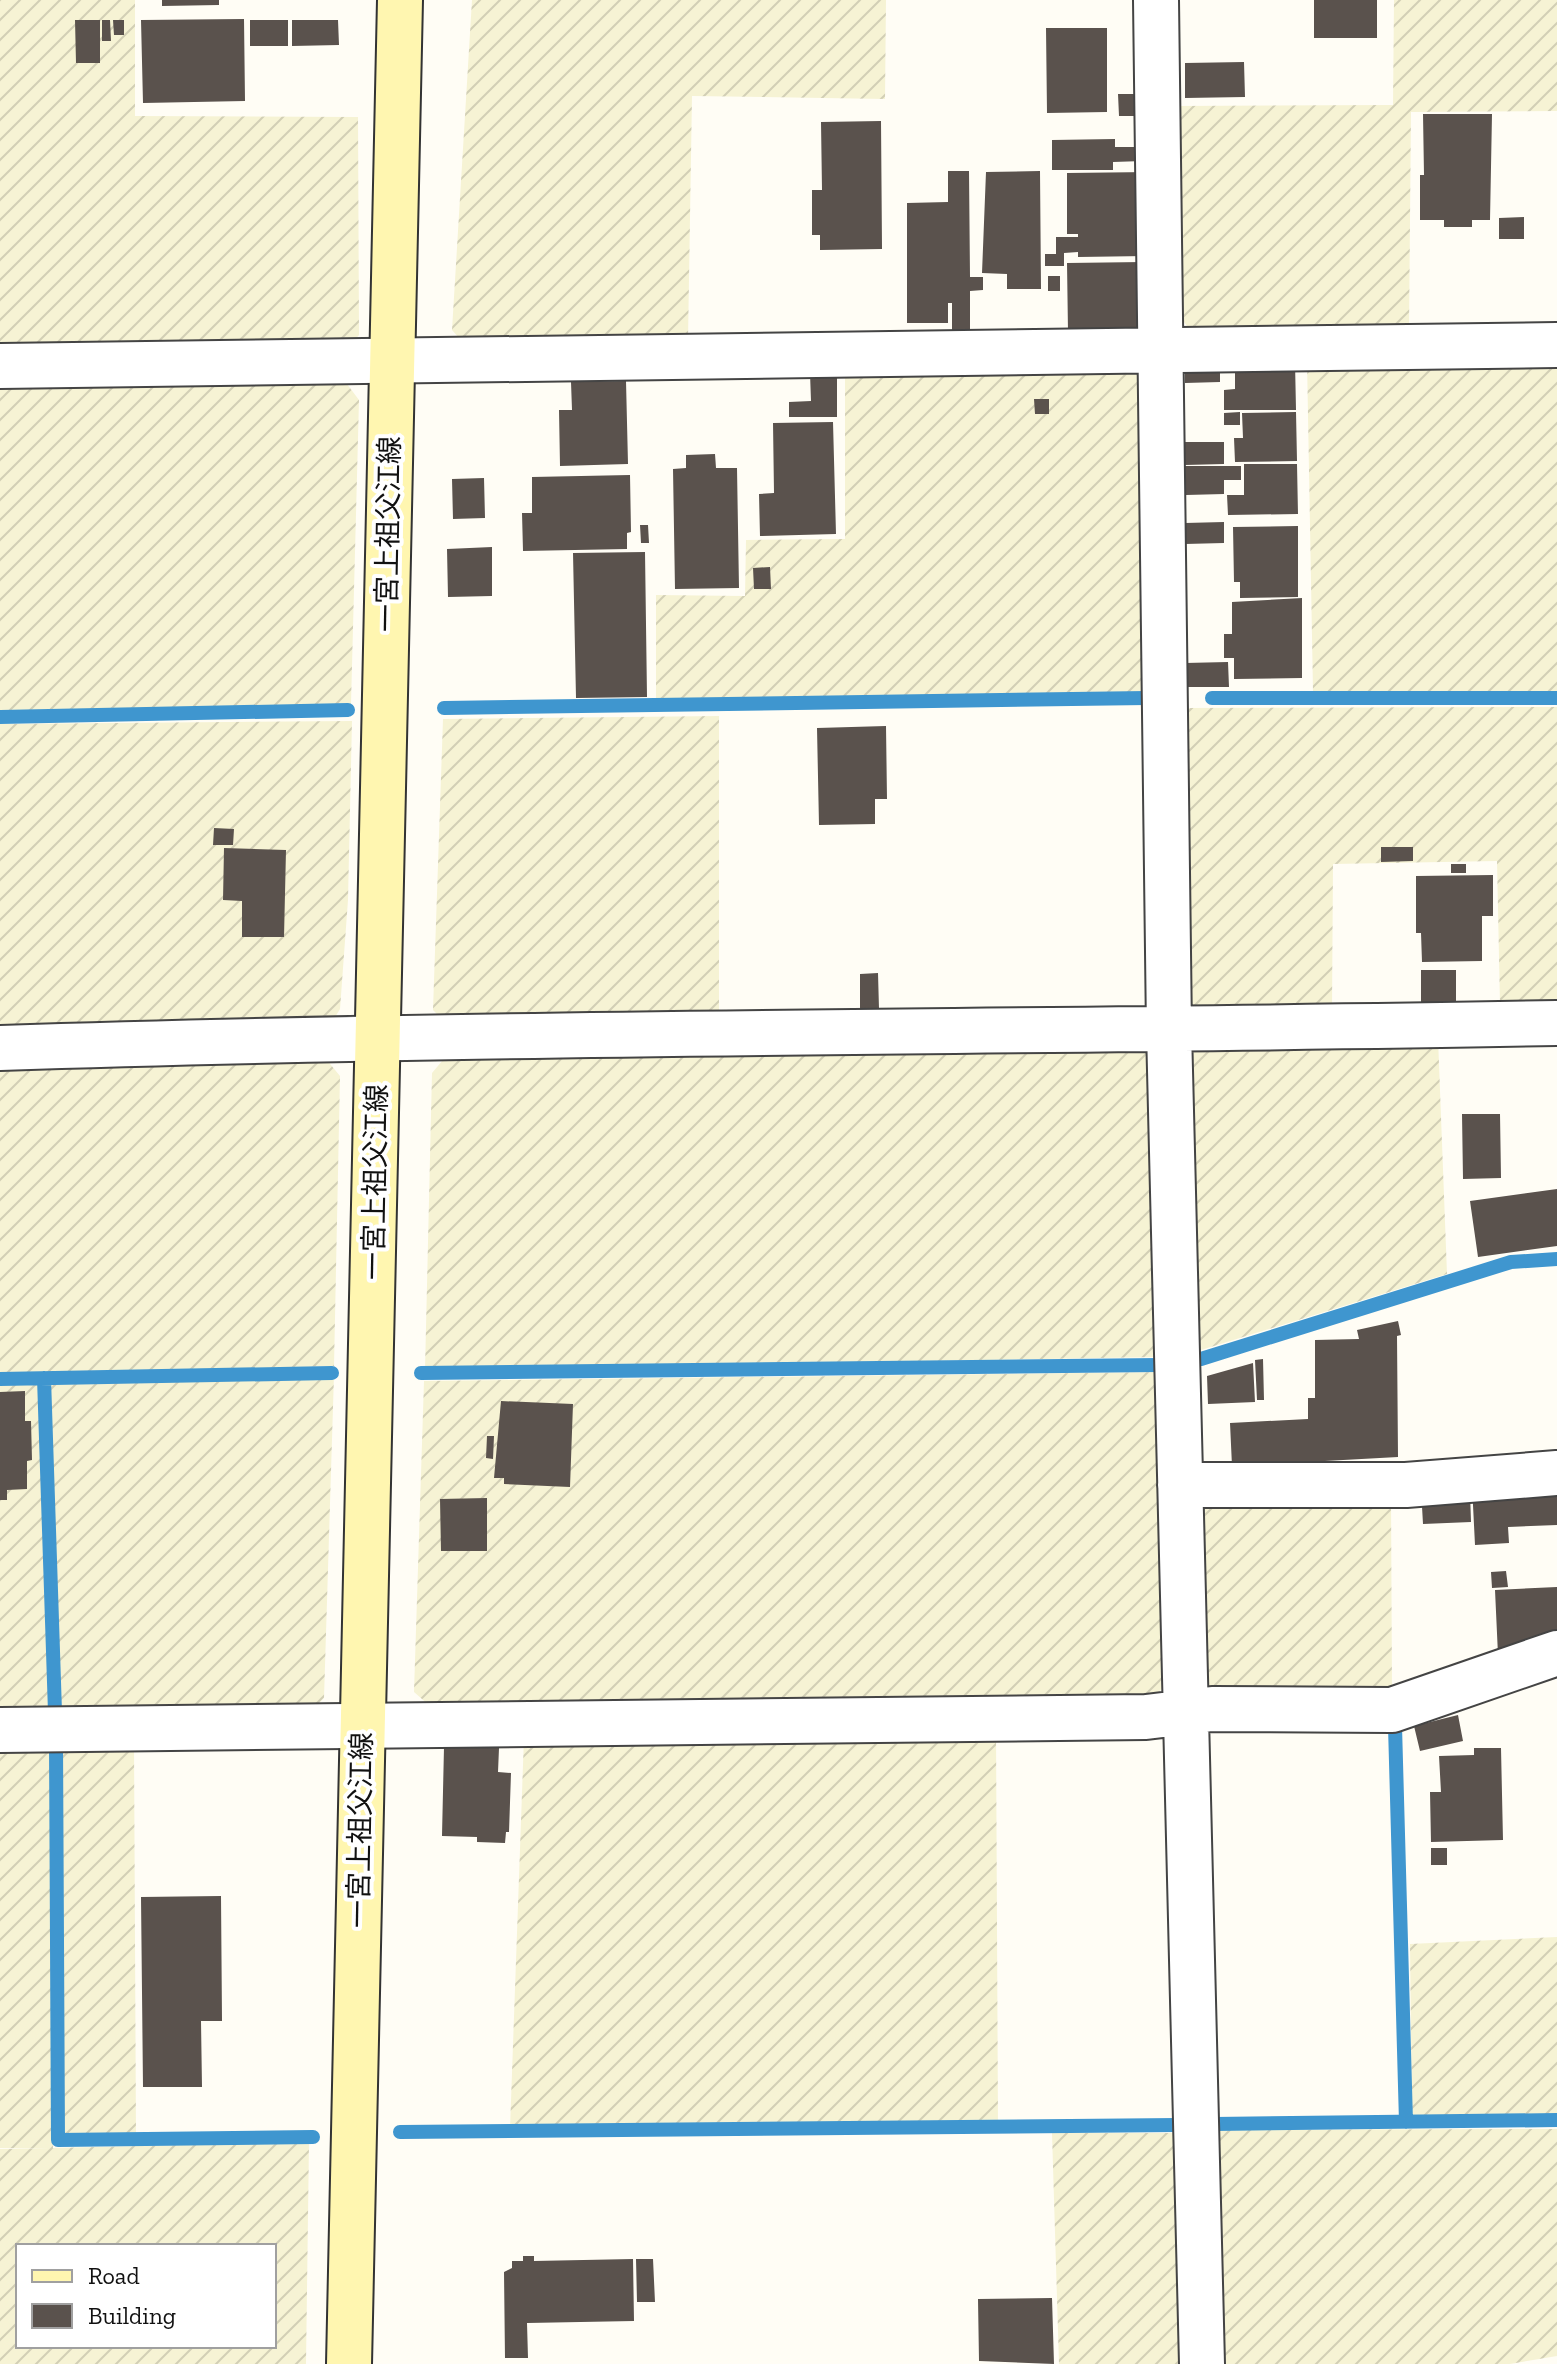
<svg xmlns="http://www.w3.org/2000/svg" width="1557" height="2364" font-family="'Zilla Slab','Noto Sans JP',serif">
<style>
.farmland{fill:url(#farmland-furrows);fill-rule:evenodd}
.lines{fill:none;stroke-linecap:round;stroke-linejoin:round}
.stream{stroke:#3f96cf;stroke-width:14}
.building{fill:#5a524d}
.street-casing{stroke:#444;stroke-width:48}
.secondary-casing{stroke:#333;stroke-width:48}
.street{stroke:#fff;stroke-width:44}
.secondary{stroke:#fff6b0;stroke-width:44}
.labels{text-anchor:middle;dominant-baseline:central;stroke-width:8;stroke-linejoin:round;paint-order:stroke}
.street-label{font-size:28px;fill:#111;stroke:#fff}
</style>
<defs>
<pattern id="farmland-furrows" width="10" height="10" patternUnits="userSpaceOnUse" patternTransform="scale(2)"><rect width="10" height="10" fill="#f6f3d4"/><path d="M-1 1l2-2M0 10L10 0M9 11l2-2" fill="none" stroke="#d2cfb5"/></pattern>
</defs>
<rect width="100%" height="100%" fill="#fffdf5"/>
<path class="farmland" d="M0 0H135V116L358 117 359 335 344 352 0 355Z
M472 0H886L885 99 692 96 688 340 467 347 452 330Z
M1394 0H1557V111L1411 112 1409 329 1193 334 1178 314 1175 106 1393 105Z
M1557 358V691L1313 692 1307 360Z
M1130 361 1147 376 1150 694 656 702V595L745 596 746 540 845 539V368Z
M344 380 359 400 351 704 0 712V382Z
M1557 707V1005H1500L1497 861 1333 864 1332 1009 1189 1012 1182 708Z
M719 716V1023L448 1025 433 1010 443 719Z
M352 721 348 900 340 1009 329 1027 0 1035V724Z
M1438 1038 1447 1274 1185 1355 1178 1064 1199 1039Z
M1143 1042 1159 1054V1357L425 1370 432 1073 448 1054Z
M326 1059 340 1076 334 1366 0 1376V1067Z
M1163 1372 1172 1679 1147 1703 430 1706 414 1692 424 1381Z
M334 1375 324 1698 309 1713 58 1716 47 1382Z
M42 1380 52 1716 0 1717V1381Z
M1218 1493H1391L1392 1692 1202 1690 1196 1512Z
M996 1730 998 2123 510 2129 524 1737Z
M50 1741 53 2148 309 2142 306 2364H0V2149L50 2148H0V1743ZM18 2246H274V2346H18Z
M134 1741 136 2138H61L59 1742Z
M1557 1937V2119H1412L1410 1944Z
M1557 2129V2356L1510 2364H1211L1210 2130Z
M1052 2133H1183L1188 2364H1059Z"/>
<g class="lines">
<path class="stream" d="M1212 698H1557
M444 708 1147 698
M0 717 348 710
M1201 1359 1511 1262 1557 1259
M421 1373 1160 1365
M44 1378 55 1712
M0 1379 332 1373
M1395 1726 1406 2122
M56 1743 58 2140 313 2137
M1214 2124 1557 2120
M400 2132 1177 2125"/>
</g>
<path class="building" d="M162 0H219V5L162 6Z
M1314 0H1377V38H1314Z
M244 19 245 101 143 103 141 20Z
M75 20H100V63H76Z
M102 20H110L111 41H102Z
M113 20H124V35H114Z
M250 20H288V46H250Z
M292 20H338L339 45 292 46Z
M1046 28H1107V112L1047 113Z
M1244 62 1245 97 1185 98V63Z
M1118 94H1137V116H1119Z
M1423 114H1492L1490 220H1472V227H1444V220H1420V175H1424Z
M881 121 882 249 820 250V235H812V190H822L821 122Z
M1115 139V147H1143V161L1113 162V170H1052V140Z
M948 171H969L970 277H983V290L970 291V332L952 333V303H948V323H907V203L948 202Z
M1040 171 1041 289H1007V274L982 273 986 172Z
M1150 172 1146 256 1078 257V252L1064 253V266H1045V254H1056V237H1078V234H1067V173Z
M1524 217V239H1499V218Z
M1143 262 1144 331 1068 332 1067 263Z
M1048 276H1060V291H1048Z
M1295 362 1296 410H1224V390L1235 389V363Z
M1220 363V382L1185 383V364Z
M837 372V417H789V402L811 401 810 373Z
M626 381 628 464 560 466 559 410H572L571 382Z
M1034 399H1049V414H1035Z
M1240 412V425H1224V413Z
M1296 412 1297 461 1235 462 1234 438H1243L1242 413Z
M833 422 836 534 760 536 759 494 774 493 773 423Z
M1185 442H1224V464L1185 465Z
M715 454 716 468H737L739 588 675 589 673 469 686 468V455Z
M1244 464H1297L1298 514 1228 515 1227 495H1244Z
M1185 466H1241V480H1224V494L1186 495Z
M630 475 631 532 627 533V549L523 551 522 513H532V477Z
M484 478 485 518 453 519 452 479Z
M1224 522V543L1185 544V523Z
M640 525H648L649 543H641Z
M1298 526V597L1240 598V582H1234L1233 527Z
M492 547V596L448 597 447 549Z
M645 552 647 697 576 698 573 553Z
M770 567 771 589H754L753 568Z
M1302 598V678L1234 679V658H1224V634H1232V602Z
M1228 662 1229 687H1185V663Z
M886 726 887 799H875V824L819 825 817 728Z
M214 828 234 829 233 845H213Z
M1381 847H1413V861L1381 862Z
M224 848 286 850 284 937H242V901L223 900Z
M1451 864H1466V873H1451Z
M1493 875V916H1482V961L1422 962 1421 933H1416V876Z
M1421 970H1456V1006H1421Z
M878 973 879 1009 860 1010V974Z
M1462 1114H1500L1501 1178 1463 1179Z
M1557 1189V1246L1478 1257 1470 1201Z
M1398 1321 1401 1335 1397 1336 1398 1457 1232 1466 1230 1423 1308 1419V1398H1315V1340L1359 1339 1357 1330Z
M1263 1359 1264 1400H1257L1255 1360Z
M1253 1363 1255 1402 1208 1404 1207 1376Z
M25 1391V1421H31L32 1460 27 1461V1489L7 1490V1500H0V1392Z
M501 1401 573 1404 570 1487 504 1484V1478H494Z
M487 1436H494L493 1459 486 1458Z
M1557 1481V1525L1508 1527 1509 1543 1475 1545 1472 1485Z
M1421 1489 1470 1492 1471 1522 1423 1524Z
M487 1498V1551H441L440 1499Z
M1506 1571 1508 1587 1492 1588 1491 1572Z
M1557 1587V1632L1498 1655 1495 1590Z
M1458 1715 1463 1741 1420 1751 1414 1726Z
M444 1747 499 1748 498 1772 511 1773 509 1832H506L505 1843 477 1842V1837L442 1836Z
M1474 1748H1501L1503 1840 1431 1842 1430 1792H1441L1439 1756 1474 1755Z
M1431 1848H1447V1865H1431Z
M221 1896 222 2021H201L202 2087H143L141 1897Z
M523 2256H534V2261L633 2259 634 2321 527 2323 528 2358H505L504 2272 512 2268V2261H523Z
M636 2259H653L655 2302H637Z
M1052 2298 1054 2364 979 2361 978 2299Z"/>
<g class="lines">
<defs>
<path id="street" d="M1156 0 1169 1030 1202 2364
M0 366 1557 345
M0 1048C519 1031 1038 1033 1557 1023
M1180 1485H1406L1557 1473
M0 1730 1146 1717 1212 1709 1392 1710 1557 1653"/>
<path id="secondary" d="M349 2364 400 0"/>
</defs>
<use href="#street" class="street-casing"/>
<use href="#secondary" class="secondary-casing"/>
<use href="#street" class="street"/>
<use href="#secondary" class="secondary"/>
</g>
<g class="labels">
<g class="street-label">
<text transform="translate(388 534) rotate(-89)">一宮上祖父江線</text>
<text transform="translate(375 1182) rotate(-89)">一宮上祖父江線</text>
<text transform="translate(360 1830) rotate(-89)">一宮上祖父江線</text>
</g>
</g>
<rect x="16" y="2244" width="260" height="104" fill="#ffffff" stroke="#a0a0a0" stroke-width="2"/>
<rect x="32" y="2270" width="40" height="12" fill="#fff6b0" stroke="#a0a0a0" stroke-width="2"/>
<text x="88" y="2284" font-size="24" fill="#111111">Road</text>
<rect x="32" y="2304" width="40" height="24" fill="#5a524d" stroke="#a0a0a0" stroke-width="2"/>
<text x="88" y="2324" font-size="24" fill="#111111">Building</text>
</svg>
